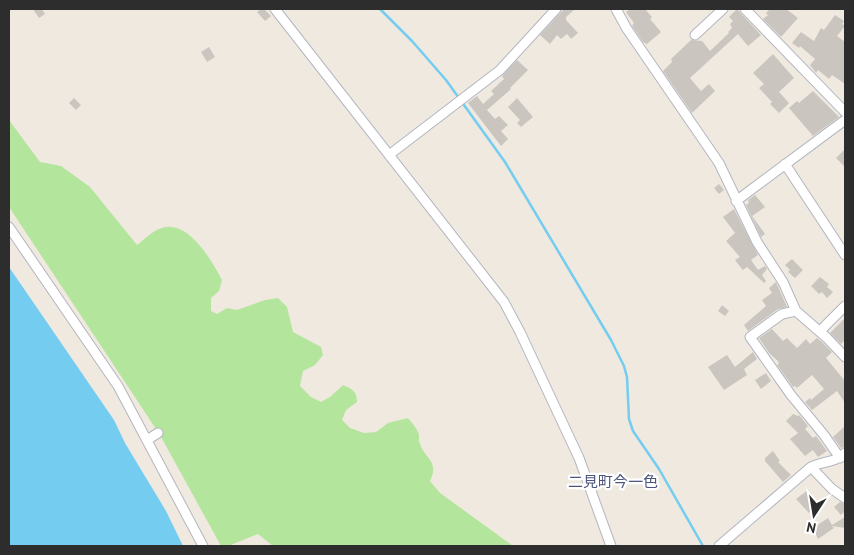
<svg xmlns="http://www.w3.org/2000/svg" width="854" height="555" font-family="'PT Sans','Noto Sans JP',sans-serif">
<style>
.green{fill:#b4e59d}
.water{fill:#74cdf0}
.lines{fill:none;stroke-linecap:round;stroke-linejoin:round}
.stream{stroke:#74cdf0;stroke-width:2.5}
.building{fill:#cac6bf}
.minor-casing{stroke:#b3b6c1;stroke-width:11}
.minor{stroke:#fff;stroke-width:9}
.labels{text-anchor:middle;dominant-baseline:central;stroke-width:4.5;stroke-linejoin:round;paint-order:stroke}
.quarter-label{font-size:15px;fill:#4d557f;stroke:#fff}
</style>
<rect width="100%" height="100%" fill="#efe9e0"/>
<path class="green" d="M9 120 40 162 61 166 90 187 137 245C145 239 152 231 162 228 188 219 212 261 222 280L219 291 211 298V311L217 314 227 308 237 310 265 300 278 298 287 307 293 332 321 347 323 355 315 365 303 371 300 386 311 397 321 402 330 397 343 385C352 389 357 391 357 402L346 410 342 420 350 428 364 433 376 432 388 423 408 418C411 422 416 427 418 432 420 435 418 440 420 444 424 458 440 461 430 481L440 493 513 546H273L258 534 228 546H221L160 435 9 207Z"/>
<path class="water" d="M9 267 114 420 125 443 166 511 183 546H9Z"/>
<g class="lines">
<path class="stream" d="M380 9 412 41 446 80 505 162 611 340 624 366 627 377 629 419 633 431 659 469 703 546"/>
</g>
<path class="building" d="M33 9H42L45 14 39 18Z
M261 9H264L271 16 265 21 257 12Z
M564 9H575L566 17V20L578 33 571 39 567 34 561 39 557 35 550 44 540 35Z
M630 9H645L652 17 650 19 661 32 647 44 643 42 632 26 634 23 626 12Z
M737 9 761 35 748 46 738 34 690 78 701 91 709 84 715 91 692 113 663 71 672 62 671 59 691 40 702 41 710 51 729 33 728 32 732 28 730 24 733 21 729 17Z
M770 9H786L798 18 781 37 763 19 768 15 766 13Z
M835 15 844 21 842 24 845 26 837 36 845 42V84L832 75 829 79 818 70 816 73 810 65 815 59 800 46 799 48 792 43 801 32 814 41 821 28 824 30Z
M209 47 215 57 207 62 201 52Z
M773 54 794 78 779 92 789 103 779 113 770 104 772 102 759 88 764 84 753 73Z
M517 60 528 70 510 88 511 89 487 110 495 119 499 116 508 125 501 131 508 139 501 146 468 103 477 96 483 104 494 94 491 91 504 79 502 76Z
M813 91 839 117 813 136 789 108 797 101 799 103Z
M74 98 81 105 76 110 69 103Z
M517 98 533 117 521 127 517 123 520 120 508 107Z
M845 149V167L836 158Z
M719 184 724 190 719 194 714 188Z
M755 195 765 207 752 216 765 234 761 237 746 205 749 203 748 200Z
M734 209 758 255 751 260 758 270 765 266 767 269 762 275 766 281 764 283 747 267 743 270 741 268 735 260 740 257 726 241 735 233 723 217Z
M792 259 803 270 795 278 788 272 790 270 785 265Z
M820 277 829 284 827 287 833 292 827 298 822 292 819 294 811 286Z
M776 282 787 307 778 309 748 331 744 325 766 306 762 300 772 293 769 288Z
M722 305 729 311 725 316 718 311Z
M845 318V340L841 344 830 333Z
M772 329 783 341 787 338 797 348 806 339 810 344 817 338 823 343 832 352 826 358 845 381V403L837 391 812 410 805 402 810 398 811 400 824 389 812 375 797 388 795 386 793 387 777 365 779 364 778 361 769 353 759 338Z
M753 352 757 359 744 369 747 375 724 390 708 367 727 355 735 367Z
M766 373 771 381 761 389 755 380Z
M793 414 798 416 799 415 808 426 805 429 813 438 816 436 827 451 818 457 813 450 805 456 790 439 798 433 786 421Z
M845 426V447L841 448 833 437Z
M773 451 780 461 778 462 791 475 783 482 765 461V458Z
M808 490 819 505 809 513 796 499Z
M840 502 845 504V511L841 515 834 507Z
M845 517V528L832 526 834 528 818 539 813 528 828 518 832 525Z"/>
<g class="lines">
<defs>
<path id="minor" d="M275 9 504 302 520 332 579 458 611 546
M616 9 627 29 719 163 757 242 783 282 796 311 827 338 845 357
M745 9 845 112
M695 35 723 9
M389 155 500 70 556 9
M785 164 845 255
M736 201 845 120
M9 227 118 386 203 546
M796 311 782 314 750 337 791 395 824 435 840 458
M820 331 845 306
M147 440 158 433
M811 467 832 489 845 498
M719 546 811 467C823 461 835 463 845 453"/>
</defs>
<use href="#minor" class="minor-casing"/>
<use href="#minor" class="minor"/>
</g>
<g class="labels">
<g class="quarter-label">
<text x="613" y="481">二見町今一色</text>
</g>
</g>
<rect width="854" height="555" fill="none" stroke="#2d2d2d" stroke-width="20"/>
<g transform="translate(814 515) rotate(192)" stroke="#ffffff" stroke-width="4" paint-order="stroke">
<path d="M0-4L9 19L0 12L-9 19Z" fill="#2d2d2d"/>
<text y="-8" font-size="14" font-weight="bold" text-anchor="middle" fill="#2d2d2d">N</text>
</g>
</svg>
